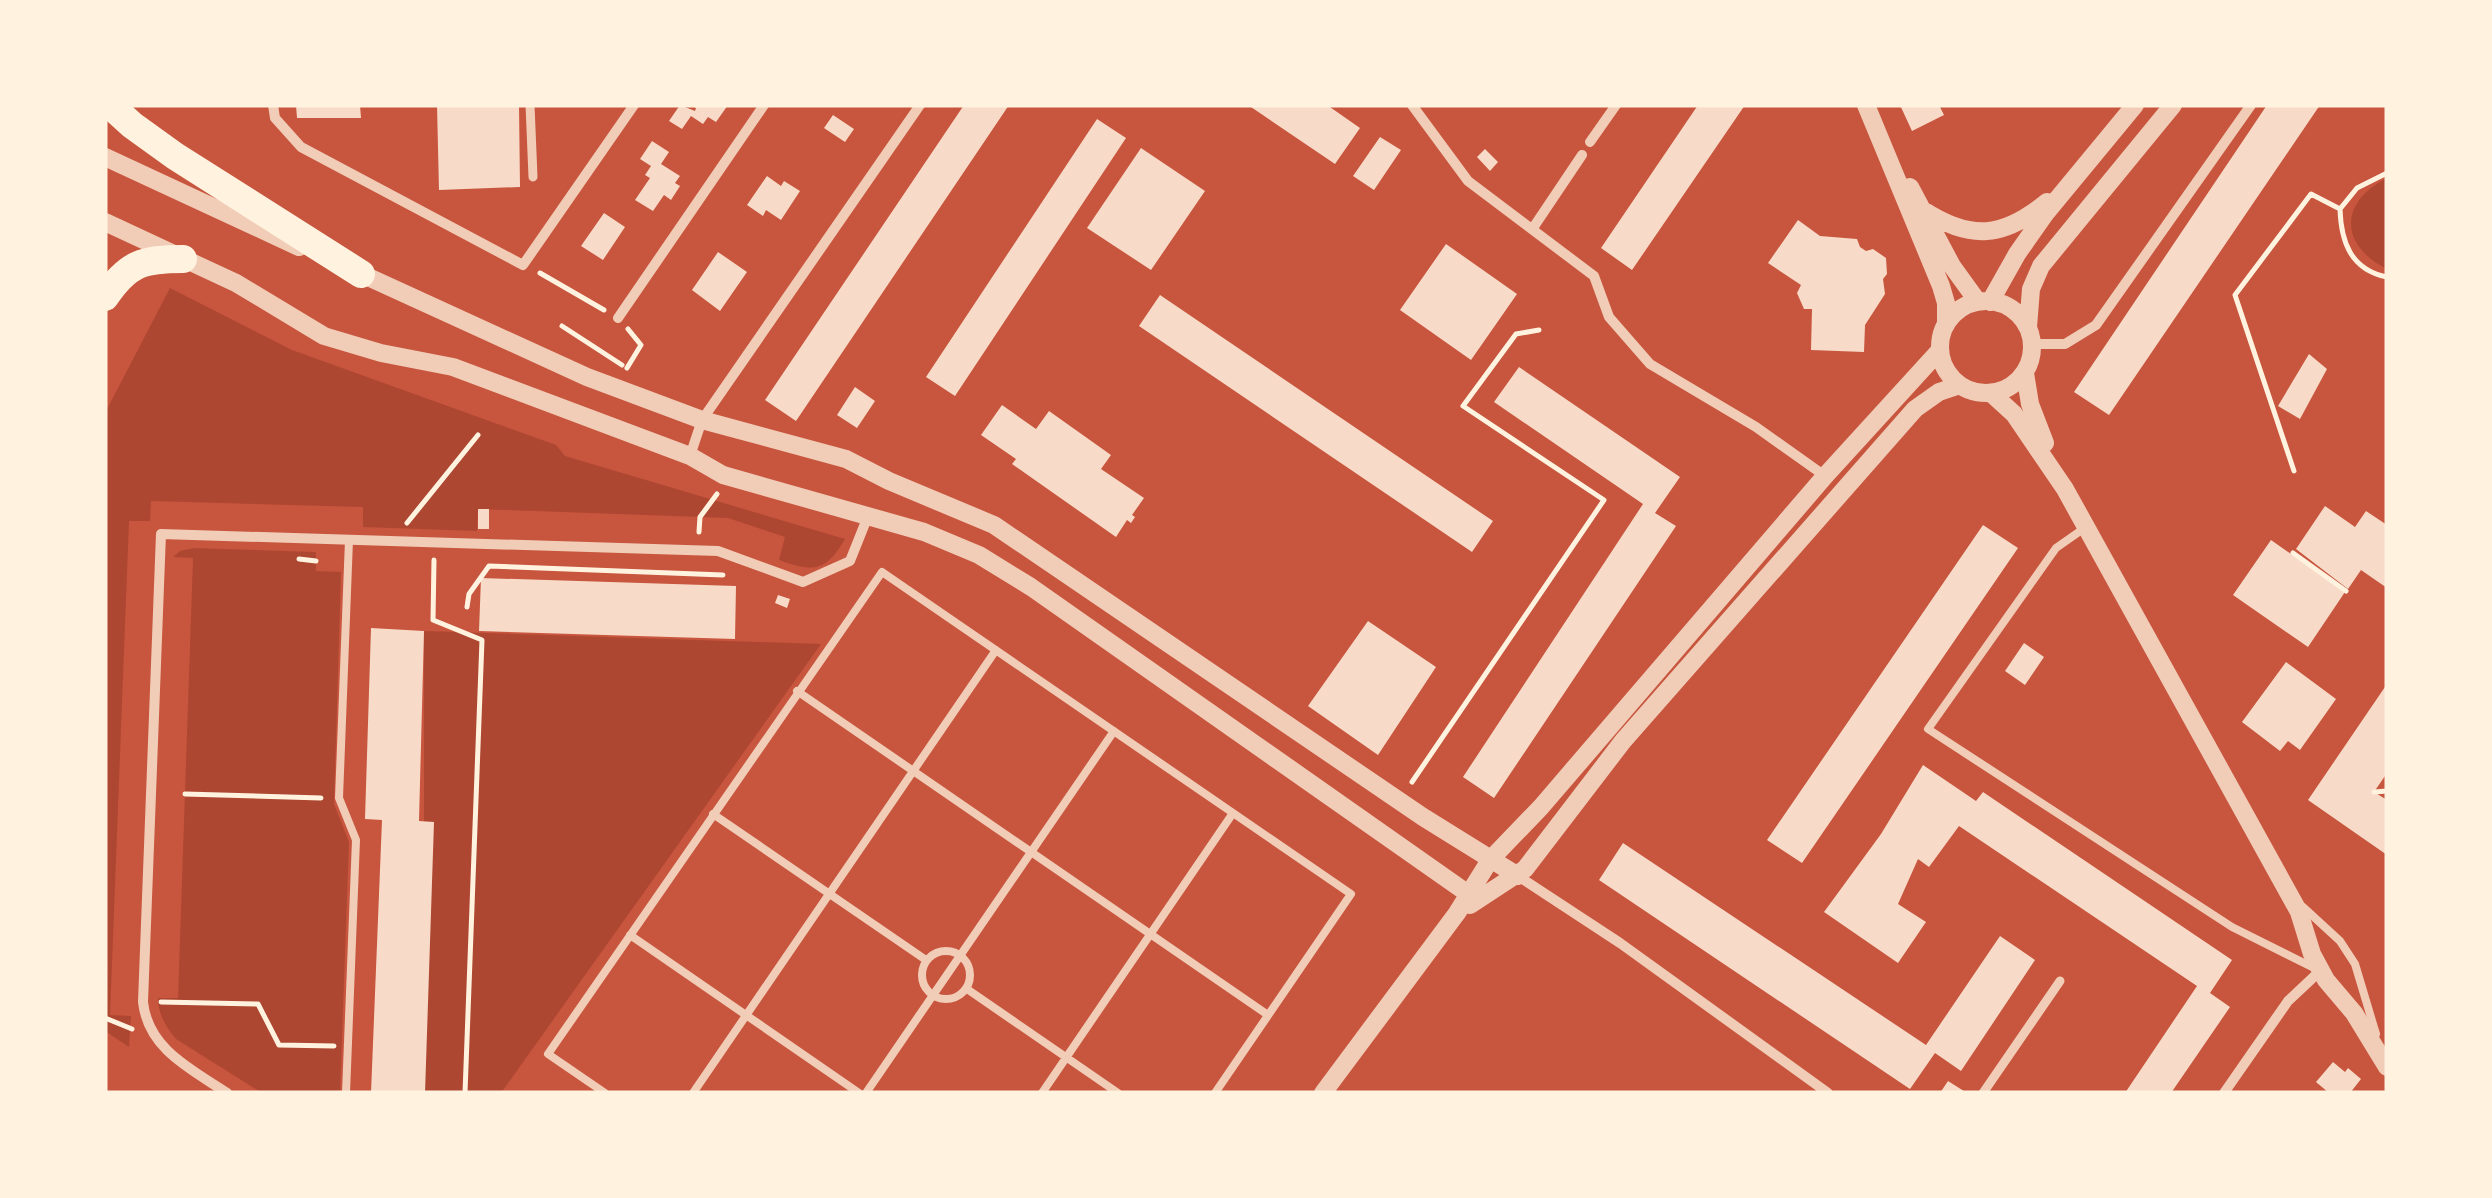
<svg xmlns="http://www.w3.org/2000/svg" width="2492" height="1198" font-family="'Open Sans',sans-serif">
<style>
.green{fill:#ae4732}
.building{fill:#f7dbc8}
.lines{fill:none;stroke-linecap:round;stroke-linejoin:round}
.path{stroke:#fff3e0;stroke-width:5}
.service{stroke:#f1ccb7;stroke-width:8}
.pedestrian{stroke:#f1ccb7;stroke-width:9}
.minor{stroke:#f1ccb7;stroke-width:10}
.tertiary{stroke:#f1ccb7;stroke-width:18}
.motorway{stroke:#fff3e0;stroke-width:28}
</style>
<rect width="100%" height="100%" fill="#c8553d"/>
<path class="green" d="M2387 178V269C2339 245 2339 202 2387 178Z
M170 288 292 350 556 445 565 456 845 539C825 573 813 572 779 560L785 537 728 518 478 509 477 531 363 527V507L151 501 150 521H129L110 1015 131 1016 129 1047 105 1031V413Z
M194 548 316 552V571L341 572 334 804 349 842 340 1093H262L176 1039C166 1027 158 1014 158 998H178L193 558 173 557 180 551Z
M424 631 821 644 501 1093H424Z"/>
<path class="building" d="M296 105H360L361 118H297Z
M437 105H519L520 187 439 190Z
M680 105 695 111 696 108 691 105H728L716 122 708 117 703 124 691 116 682 129 669 121Z
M964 105H1009L796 421 765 400Z
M1248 105H1327L1360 128 1335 164Z
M1698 105H1745L1632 270 1601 248Z
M1900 105H1939L1944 115 1912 131Z
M2267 105H2320L2109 415 2074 392Z
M833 115 854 129 845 142 824 128Z
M1097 119 1126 138 955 396 926 377Z
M1380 137 1401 150 1374 190 1353 176Z
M652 141 669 152 661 164 680 176 675 183 680 186 671 200 664 195 653 211 635 200 650 178 645 175 651 166 640 159Z
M1141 148 1205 191 1151 270 1087 228Z
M1485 149 1498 162 1490 171 1477 157Z
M767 176 781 186 784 181 800 191 781 220 766 210 763 216 747 205Z
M604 213 625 227 603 260 581 246Z
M1798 220 1820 236 1857 239 1860 247 1866 251 1873 249 1886 258 1887 274 1883 279 1885 294 1865 325 1864 352 1811 350 1812 309H1804L1797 293 1801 285 1768 263Z
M1446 244 1517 294 1471 360 1400 310Z
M718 252 747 272 720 311 692 290Z
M1160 295 1493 521 1472 552 1139 326Z
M2309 354 2327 369 2300 419 2278 406Z
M1519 367 1680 477 1655 513 1676 526 1494 798 1463 777 1643 504 1494 402Z
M855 387 875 401 857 428 837 415Z
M1002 405 1036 429 1049 411 1111 455 1101 469 1144 498 1132 515 1135 517 1131 523 1127 520 1116 537 1012 464 1016 459 981 435Z
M2325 506 2355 527 2366 511 2387 525V588L2361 570 2348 589 2296 549Z
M478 509H489V529H478Z
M1983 525 2018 548 1802 863 1767 840Z
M2271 540 2345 592 2308 647 2233 595Z
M481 578 736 586 735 639 479 631Z
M778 595 790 599 787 608 775 603Z
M1368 621 1436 667 1378 755 1308 706Z
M371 628 424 631 419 821 434 822 425 1093H371L382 820 365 819Z
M2024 643 2044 657 2025 685 2005 671Z
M2286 662 2336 699 2300 750 2288 741 2280 751 2242 722Z
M2387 684V773L2374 792 2387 800V855L2308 800Z
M1923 765 1976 801 1983 792 2232 960 2210 993 2230 1007 2171 1093H2125L2197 986 1959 826 1929 867 1918 859 1898 904 1926 922 1898 963 1824 912 1881 834Z
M1623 843 1926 1045 2000 936 2035 960 1961 1071 1935 1053 1910 1089 1599 880Z
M2333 1062 2345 1072 2348 1068 2361 1079 2350 1093H2329L2316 1082Z
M1948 1081 1967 1093H1940Z"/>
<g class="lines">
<path class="path" d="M2387 173 2357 188 2340 209C2341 242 2351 270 2387 277
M540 273 604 310
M562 326 622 365
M627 368 641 345 628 329
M2294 471 2235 295 2311 194 2340 209
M407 523 478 435
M699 532 700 517 717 494
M2293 553 2346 591
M299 559 316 561
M434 560 433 620 482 640 465 1093
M467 607 469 594 489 566 723 575
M1412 782 1604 500 1463 406 1516 334 1539 330
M2374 792 2387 791
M185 794 321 798
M161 1002 258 1004 279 1045 334 1046
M105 1018 132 1029"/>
<path class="service" d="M2086 527 2056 548 1928 729 2232 927 2316 969
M797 691 1268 1015
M713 814 926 960
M2303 907 2340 941 2355 964 2376 1034
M630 935 859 1093
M922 975a24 24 0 1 1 48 0a24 24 0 1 1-48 0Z
M967 989 1118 1093
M346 1093 356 840 339 798 349 540
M605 1093 548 1054 882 572 1351 894 1215 1093
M693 1093 996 650
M866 1093 1114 731
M1042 1093 1233 813"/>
<path class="pedestrian" d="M530 105 533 177
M1983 1093 2060 981"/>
<path class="minor" d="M273 105 275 118 301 147 523 265 634 105
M1412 105 1468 181 1594 276 1609 317 1650 364 1756 427 1825 476
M1590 142 1616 105
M1533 228 1582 155
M618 318 764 105
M2032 344H2065L2096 325 2251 105
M690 456 702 420 920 105
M1518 876 1620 943 1828 1093
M227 1093C191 1069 148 1049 143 1002L161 534 718 551 803 582 850 561 868 516
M2224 1093 2288 1001 2320 971"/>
<path class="tertiary" d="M1866 105 1941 286 1946 303V325
M105 157 299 247
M1910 187 1952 266 1978 302
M1923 210C1971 241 2003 238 2047 202
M105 222 236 283 324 336 381 353 453 367 690 456 723 475 924 532 979 555 1031 587 1477 900
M355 271 587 377 702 420 846 459 889 481 994 525 1423 817 1518 876
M1940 347a46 46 0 1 1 92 0a46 46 0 1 1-92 0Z
M1990 302 2017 254 2045 214 2135 105
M2028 327 2031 289 2041 266 2173 105
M2025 373 2030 404 2045 443
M1991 393 2014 414 2065 489 2299 912 2312 954 2326 980 2354 1013 2387 1067
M1470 905 1525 869 1623 741 1915 409 1939 392 1960 385
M1323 1093 1457 913 1490 860 1541 807 1825 476 1940 350"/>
<path class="motorway" d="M110 105 132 125 175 156 361 274
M105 297C128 263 143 259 183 259"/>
</g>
<rect width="2492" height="1198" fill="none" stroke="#fff3e0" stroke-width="215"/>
</svg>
